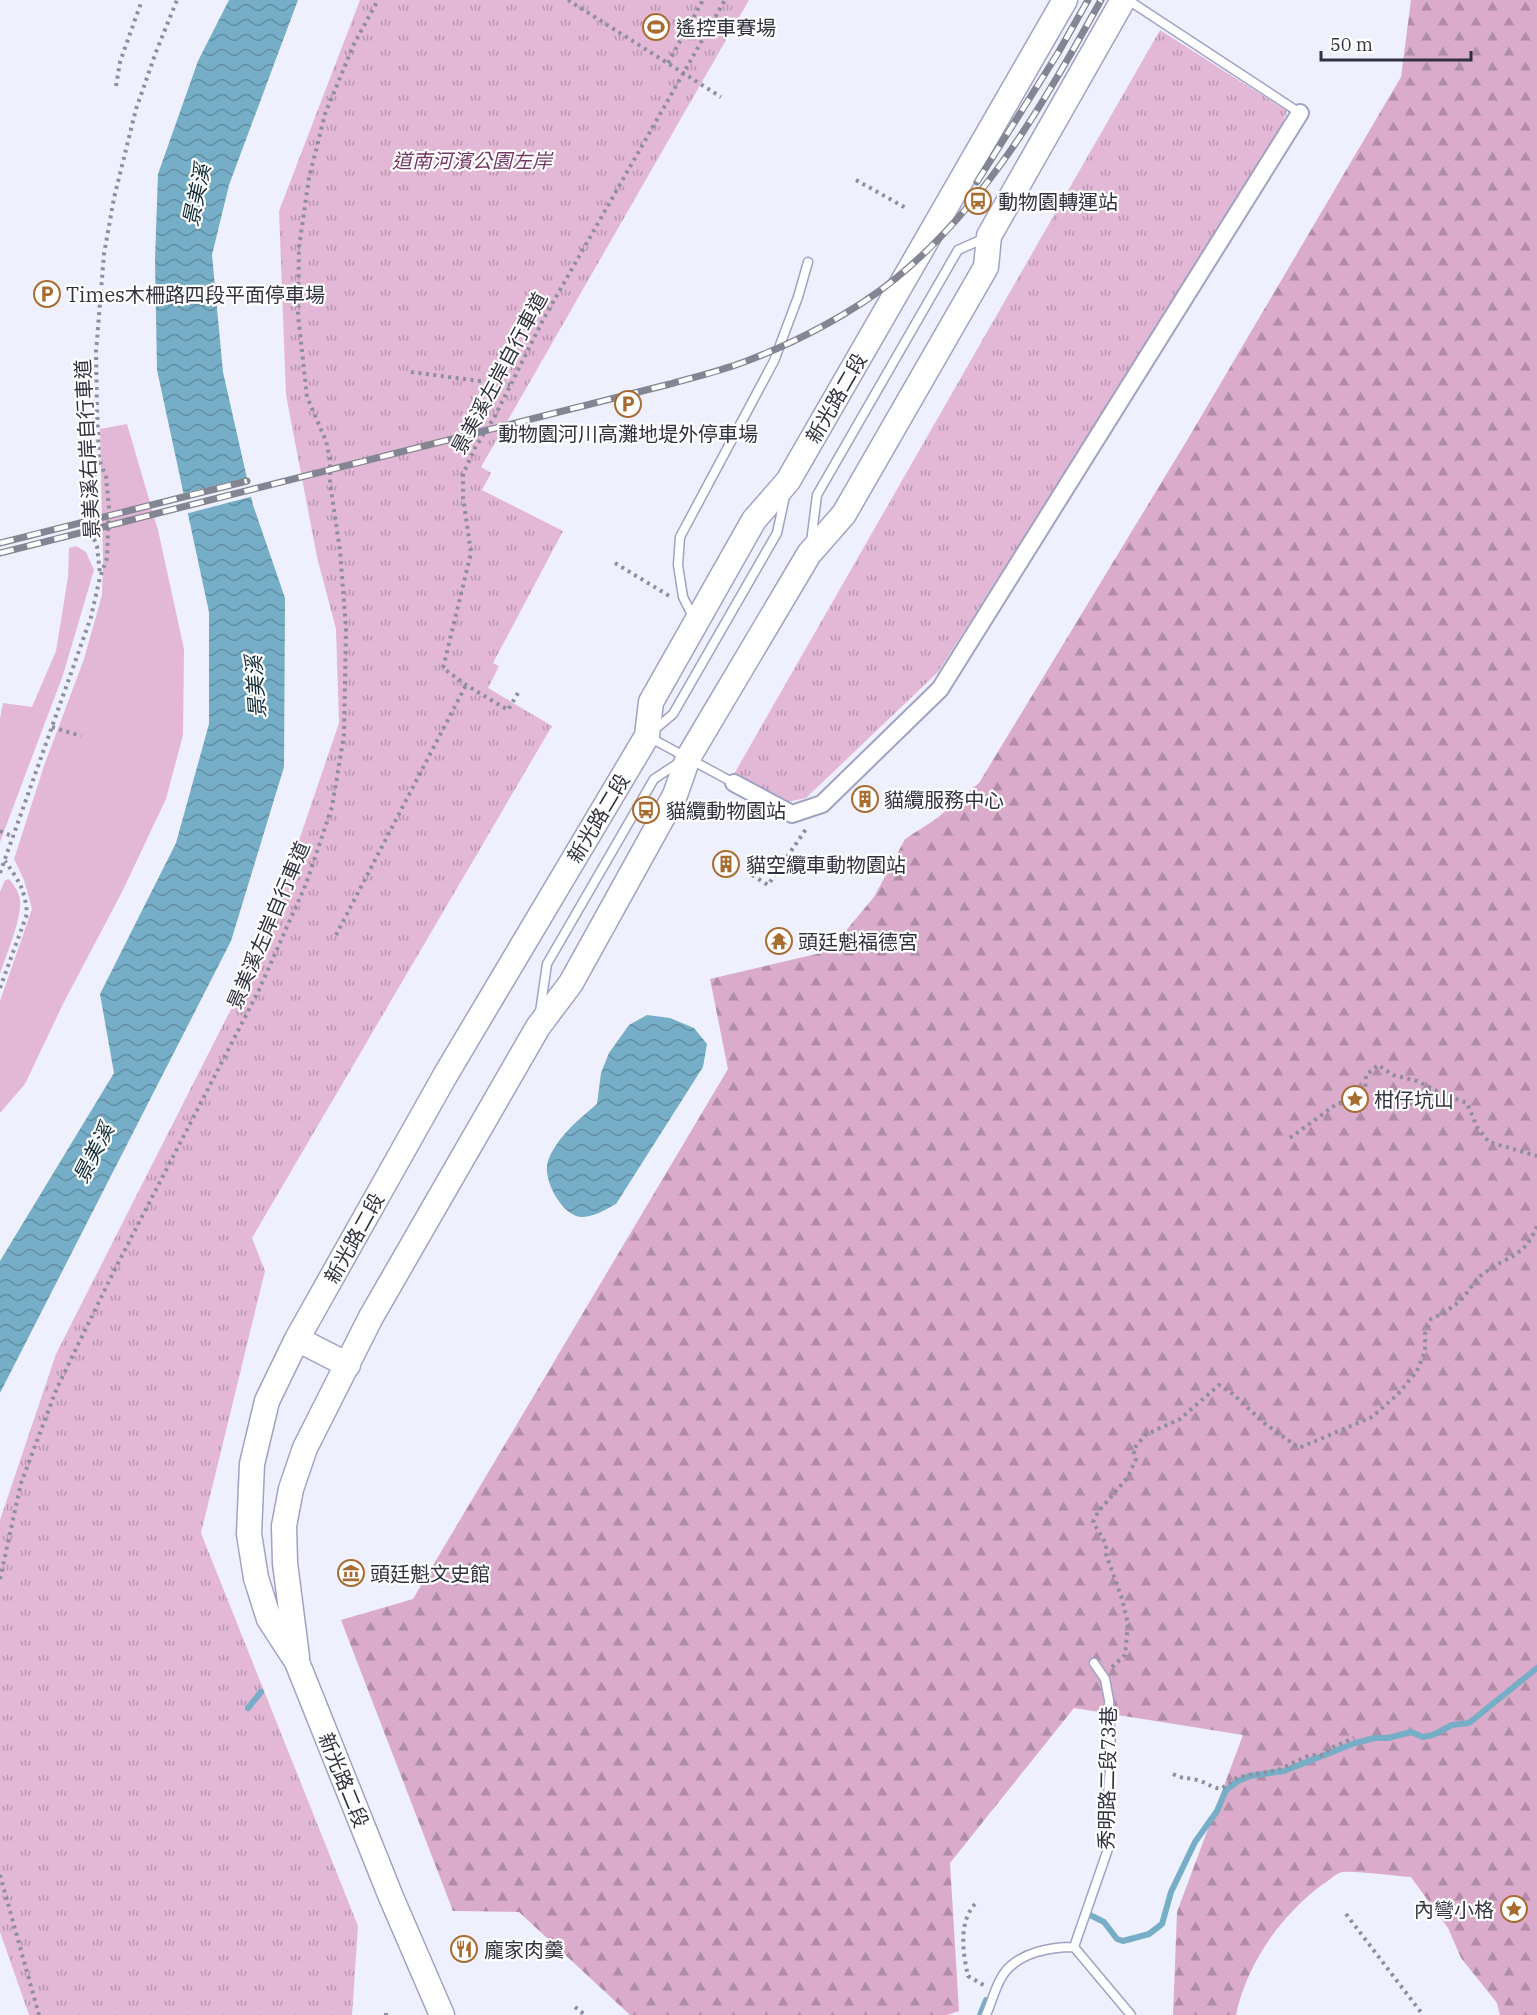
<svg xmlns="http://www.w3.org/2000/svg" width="1537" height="2015" font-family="'IBM Plex Serif','Noto Sans TC',serif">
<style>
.green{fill:#e3b8d6}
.forest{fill:url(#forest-firs)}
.park{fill:url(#park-tufts)}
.water{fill:url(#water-waves)}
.pier{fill:#eff0fe}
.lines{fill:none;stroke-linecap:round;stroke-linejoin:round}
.stream{stroke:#75aec6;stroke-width:6}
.lane-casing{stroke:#a0a2c2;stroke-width:11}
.street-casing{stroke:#a0a2c2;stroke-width:20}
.secondary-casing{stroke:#a0a2c2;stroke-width:27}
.path{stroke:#8e8f9c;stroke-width:4;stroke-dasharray:3 4.5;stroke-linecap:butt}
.lane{stroke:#fff;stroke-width:8}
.street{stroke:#fff;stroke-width:16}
.secondary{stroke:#fff;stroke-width:24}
.rail-casing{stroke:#848592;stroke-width:7}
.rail{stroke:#fff;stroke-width:4.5;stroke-dasharray:14;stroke-linecap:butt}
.labels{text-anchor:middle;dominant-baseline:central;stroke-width:4.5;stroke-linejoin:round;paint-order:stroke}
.poi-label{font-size:20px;fill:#31323f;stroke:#fff;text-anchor:start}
.park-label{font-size:20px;font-style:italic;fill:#733964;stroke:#fff}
.street-label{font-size:20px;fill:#31323f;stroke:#fff}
.water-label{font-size:21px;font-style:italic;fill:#112d38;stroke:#fff}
</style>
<defs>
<pattern id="forest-firs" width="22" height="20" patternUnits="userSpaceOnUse" patternTransform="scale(1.5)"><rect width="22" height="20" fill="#daabcb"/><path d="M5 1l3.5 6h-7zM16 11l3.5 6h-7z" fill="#b18ca6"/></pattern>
<pattern id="park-tufts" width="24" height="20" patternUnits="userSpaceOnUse" patternTransform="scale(1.5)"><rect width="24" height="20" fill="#e3b8d6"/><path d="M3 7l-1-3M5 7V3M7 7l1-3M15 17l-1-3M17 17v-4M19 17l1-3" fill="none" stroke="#b996af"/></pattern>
<pattern id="water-waves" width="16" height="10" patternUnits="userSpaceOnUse" patternTransform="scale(1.5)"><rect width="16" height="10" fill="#75aec6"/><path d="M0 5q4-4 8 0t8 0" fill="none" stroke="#618ea2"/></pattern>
</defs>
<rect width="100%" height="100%" fill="#eff0fe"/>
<path class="green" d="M127 424 158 530 184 649 183 735 166 799 122 892 64 1002 25 1084 0 1113V1001L32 909 24 880 14 859 44 766 84 659 102 595 103 562 100 429Z
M76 546 86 552 94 570 63 675 0 842V718L3 703 32 707 56 651 68 577 69 548Z
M9 879C14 885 19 892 20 900 22 918 6 956 0 974V892L5 880Z"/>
<path class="forest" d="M1411 0H1537V2015H1500L1497 2003 1461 1958 1448 1928 1411 1877C1391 1876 1361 1871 1342 1872 1336 1873 1329 1881 1323 1884 1281 1915 1247 1963 1236 2015H1173L1177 1912 1243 1735 1074 1708 950 1863 959 2011 947 2015H630L519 1912 453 1911 341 1620 413 1599 728 1069 710 979 829 951 874 897 905 839 936 819 979 783 1189 437 1401 77Z"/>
<path class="park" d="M360 0H749L481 467 491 473 482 490 563 531 493 663 499 666 488 688 552 726 252 1238 265 1271 201 1533 358 1926 352 2015H29L0 1932V1520L56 1354 263 946 339 723 336 629 317 557 286 395 279 211Z
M1160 30 1287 111 1274 145 938 672 806 798 782 803 734 774Z"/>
<path class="water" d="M229 0H298L229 185 212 255 223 372 253 505 285 598 284 767 231 941 0 1393V1261L114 1073 100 994 176 843 209 724V612L157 370 155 260 158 174 198 61Z
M647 1015 670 1018 694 1028 707 1044 703 1067 616 1204C605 1210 594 1217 581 1217 561 1215 542 1178 548 1161 557 1137 578 1120 597 1104L601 1073 609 1053 629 1025Z"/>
<path class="pier" d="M250 477 254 496 185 514 180 494Z"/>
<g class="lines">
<path class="stream" d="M248 1708 261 1692
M1090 1915 1104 1922 1117 1939 1123 1941 1149 1934 1162 1924 1171 1892 1195 1842 1217 1811 1226 1790 1238 1781 1250 1776 1284 1771 1355 1743 1375 1738H1388L1411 1732 1423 1737 1433 1735 1452 1725 1469 1723 1537 1668
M980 2015 986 2000"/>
<defs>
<path id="lane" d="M1128 0 1300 113
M811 542 817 495 958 250 985 238
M694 619 683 597 678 565 680 537 774 361 798 297 808 262
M734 783 647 736 673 714 777 533 785 496
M540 1012 547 964 654 779 680 762
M1094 1663 1105 1679 1109 1700 1111 1756 1107 1808 1108 1849 1074 1947 1131 2015
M986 2015C992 2002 996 1983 1005 1972 1021 1952 1051 1947 1074 1947"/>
<path id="street" d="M734 783 792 814 822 804 940 689 1300 113"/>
<path id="secondary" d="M297 1339 348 1365
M297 1657 285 1563 284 1526 291 1489 305 1448 371 1317 538 1027 571 983 675 795 688 758 809 554 844 514 986 267 989 236 1123 0
M442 2015 391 1897 297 1662 269 1619 256 1578 249 1534 252 1464 267 1401 297 1339 446 1074 647 736 651 702 754 520 788 481 1065 0"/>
</defs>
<use href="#lane" class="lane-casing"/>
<use href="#street" class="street-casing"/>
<use href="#secondary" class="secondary-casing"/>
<path class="path" d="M568 0 721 97
M668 63 703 0
M116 86 120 62 142 0
M856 180 906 208
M411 372 510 385
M98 460 92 485 86 499 85 513 87 523 97 546 100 574
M615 563 671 597
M518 693 508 710 466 685 443 668 471 553 463 497V474L475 448 495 416 544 318 725 0
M52 727 81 736
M0 831 12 836
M0 873 91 617 100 577 107 558 109 508 106 477 99 459 97 409 96 352 104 254 114 198 136 109 156 52 177 0
M752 875 768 885 806 829
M336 935 466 685
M0 988 27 914C25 889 19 881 5 861
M1290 1138 1338 1103 1362 1100 1365 1091 1366 1075 1378 1065 1393 1075 1417 1081 1443 1094 1467 1103 1477 1127 1489 1142 1537 1156V1159
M0 1579 21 1483 57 1388 114 1271 258 992 306 884 332 807 344 735 346 629 340 550 330 483V459L326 441 307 397 298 315 299 247 309 178 325 114 354 44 378 0
M1112 1667 1125 1655 1128 1624 1122 1599 1106 1554V1544L1093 1522 1098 1512 1128 1477 1136 1459 1133 1450 1145 1435 1180 1419 1219 1385 1233 1394 1264 1423 1299 1448 1372 1417 1398 1394 1417 1371 1425 1351V1334L1431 1319C1444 1313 1456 1306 1465 1295 1471 1288 1476 1279 1483 1274 1507 1255 1524 1259 1537 1226
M1173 1774C1185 1780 1186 1777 1197 1780 1206 1782 1212 1788 1221 1789L1238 1777 1278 1770 1310 1755H1323L1333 1747 1354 1738
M0 1875 39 2015
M975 1904C958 1923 963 1953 968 1976L985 1986
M1346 1914 1423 2015
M575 2007 585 2015
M386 2015V2013"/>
<use href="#lane" class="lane"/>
<use href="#street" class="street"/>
<use href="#secondary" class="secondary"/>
<defs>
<path id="rail" d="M977 182 1058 53 1088 0
M0 543 247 481
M0 553 670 384C695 377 720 371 744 362 795 343 853 313 895 279 986 205 1045 101 1101 0"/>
</defs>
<use href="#rail" class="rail-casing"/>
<use href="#rail" class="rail"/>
</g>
<defs>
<symbol id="stadium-ring" viewBox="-11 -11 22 22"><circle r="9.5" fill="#fff" stroke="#a86b30" stroke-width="1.5"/><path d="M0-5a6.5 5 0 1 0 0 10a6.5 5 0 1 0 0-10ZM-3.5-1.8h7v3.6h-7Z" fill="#a86b30"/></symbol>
<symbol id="bus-ring" viewBox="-11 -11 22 22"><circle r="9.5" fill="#fff" stroke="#a86b30" stroke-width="1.5"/><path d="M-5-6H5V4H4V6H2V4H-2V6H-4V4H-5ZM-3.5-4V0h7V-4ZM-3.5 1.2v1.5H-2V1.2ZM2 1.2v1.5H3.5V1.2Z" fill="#a86b30"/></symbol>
<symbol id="parking-ring" viewBox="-11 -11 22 22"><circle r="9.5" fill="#fff" stroke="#a86b30" stroke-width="1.5"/><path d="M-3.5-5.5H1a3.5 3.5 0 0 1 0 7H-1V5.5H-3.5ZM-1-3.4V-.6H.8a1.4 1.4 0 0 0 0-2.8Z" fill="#a86b30"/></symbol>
<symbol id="building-ring" viewBox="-11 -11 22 22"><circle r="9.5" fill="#fff" stroke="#a86b30" stroke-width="1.5"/><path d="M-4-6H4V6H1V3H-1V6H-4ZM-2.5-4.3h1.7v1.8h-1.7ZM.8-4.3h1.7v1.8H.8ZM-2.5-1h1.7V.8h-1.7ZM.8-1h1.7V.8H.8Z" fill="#a86b30"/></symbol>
<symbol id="temple-ring" viewBox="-11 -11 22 22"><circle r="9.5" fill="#fff" stroke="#a86b30" stroke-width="1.5"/><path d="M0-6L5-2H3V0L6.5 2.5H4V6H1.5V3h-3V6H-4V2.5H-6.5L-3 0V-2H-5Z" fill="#a86b30"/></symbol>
<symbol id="sight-ring" viewBox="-11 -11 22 22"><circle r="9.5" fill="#fff" stroke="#a86b30" stroke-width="1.5"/><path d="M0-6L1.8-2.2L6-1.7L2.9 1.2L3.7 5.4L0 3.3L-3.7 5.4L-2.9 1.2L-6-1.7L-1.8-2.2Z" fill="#a86b30"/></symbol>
<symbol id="museum-ring" viewBox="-11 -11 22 22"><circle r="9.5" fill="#fff" stroke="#a86b30" stroke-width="1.5"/><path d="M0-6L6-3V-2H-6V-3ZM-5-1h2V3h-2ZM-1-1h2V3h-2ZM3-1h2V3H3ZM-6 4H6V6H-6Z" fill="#a86b30"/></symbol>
<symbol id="restaurant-ring" viewBox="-11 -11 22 22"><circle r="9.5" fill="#fff" stroke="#a86b30" stroke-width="1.5"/><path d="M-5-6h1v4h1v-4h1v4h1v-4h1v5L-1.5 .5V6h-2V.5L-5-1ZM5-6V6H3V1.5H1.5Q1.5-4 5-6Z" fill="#a86b30"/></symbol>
</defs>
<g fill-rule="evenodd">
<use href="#stadium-ring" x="641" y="12" width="30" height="30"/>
<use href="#bus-ring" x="963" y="186" width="30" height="30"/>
<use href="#parking-ring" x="32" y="279" width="30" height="30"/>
<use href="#parking-ring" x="613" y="389" width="30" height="30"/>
<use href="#building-ring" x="850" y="784" width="30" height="30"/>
<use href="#bus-ring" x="631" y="795" width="30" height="30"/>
<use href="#building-ring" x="711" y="849" width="30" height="30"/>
<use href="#temple-ring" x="764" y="926" width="30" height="30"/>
<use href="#sight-ring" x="1340" y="1084" width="30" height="30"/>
<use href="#museum-ring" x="336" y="1558" width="30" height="30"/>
<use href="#sight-ring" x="1499" y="1894" width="30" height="30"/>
<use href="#restaurant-ring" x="449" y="1934" width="30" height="30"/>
</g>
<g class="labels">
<g class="poi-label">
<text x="676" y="27">遙控車賽場</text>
<text x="998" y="201">動物園轉運站</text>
<text x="66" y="294">Times木柵路四段平面停車場</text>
<text x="628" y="433" text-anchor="middle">動物園河川高灘地堤外停車場</text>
<text x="884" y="799">貓纜服務中心</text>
<text x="666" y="810">貓纜動物園站</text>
<text x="746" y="864">貓空纜車動物園站</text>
<text x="798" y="941">頭廷魁福德宮</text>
<text x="1374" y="1099">柑仔坑山</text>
<text x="370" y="1573">頭廷魁文史館</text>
<text x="1494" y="1909" text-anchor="end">內彎小格</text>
<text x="484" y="1949">龐家肉羹</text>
</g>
<g class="park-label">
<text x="472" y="160">道南河濱公園左岸</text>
</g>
<g class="street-label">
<text transform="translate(499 373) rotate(-62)">景美溪左岸自行車道</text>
<text transform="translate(836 398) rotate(-60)">新光路二段</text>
<text transform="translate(87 449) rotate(-93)">景美溪右岸自行車道</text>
<text transform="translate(598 818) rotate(-59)">新光路二段</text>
<text transform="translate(268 925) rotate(-67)">景美溪左岸自行車道</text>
<text transform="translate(354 1238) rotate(-61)">新光路二段</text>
<text transform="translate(1107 1778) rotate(-89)">秀明路二段73巷</text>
<text transform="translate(344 1780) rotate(68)">新光路二段</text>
</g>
<g class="water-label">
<text transform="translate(196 195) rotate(-78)">景美溪</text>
<text transform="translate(255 687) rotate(-94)">景美溪</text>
<text transform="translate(93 1153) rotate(-63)">景美溪</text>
</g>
</g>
<path d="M1321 51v9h150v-9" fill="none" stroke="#31323f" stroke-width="3"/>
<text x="1330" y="51" font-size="18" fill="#31323f" stroke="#ffffff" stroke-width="4.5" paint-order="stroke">50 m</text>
</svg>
